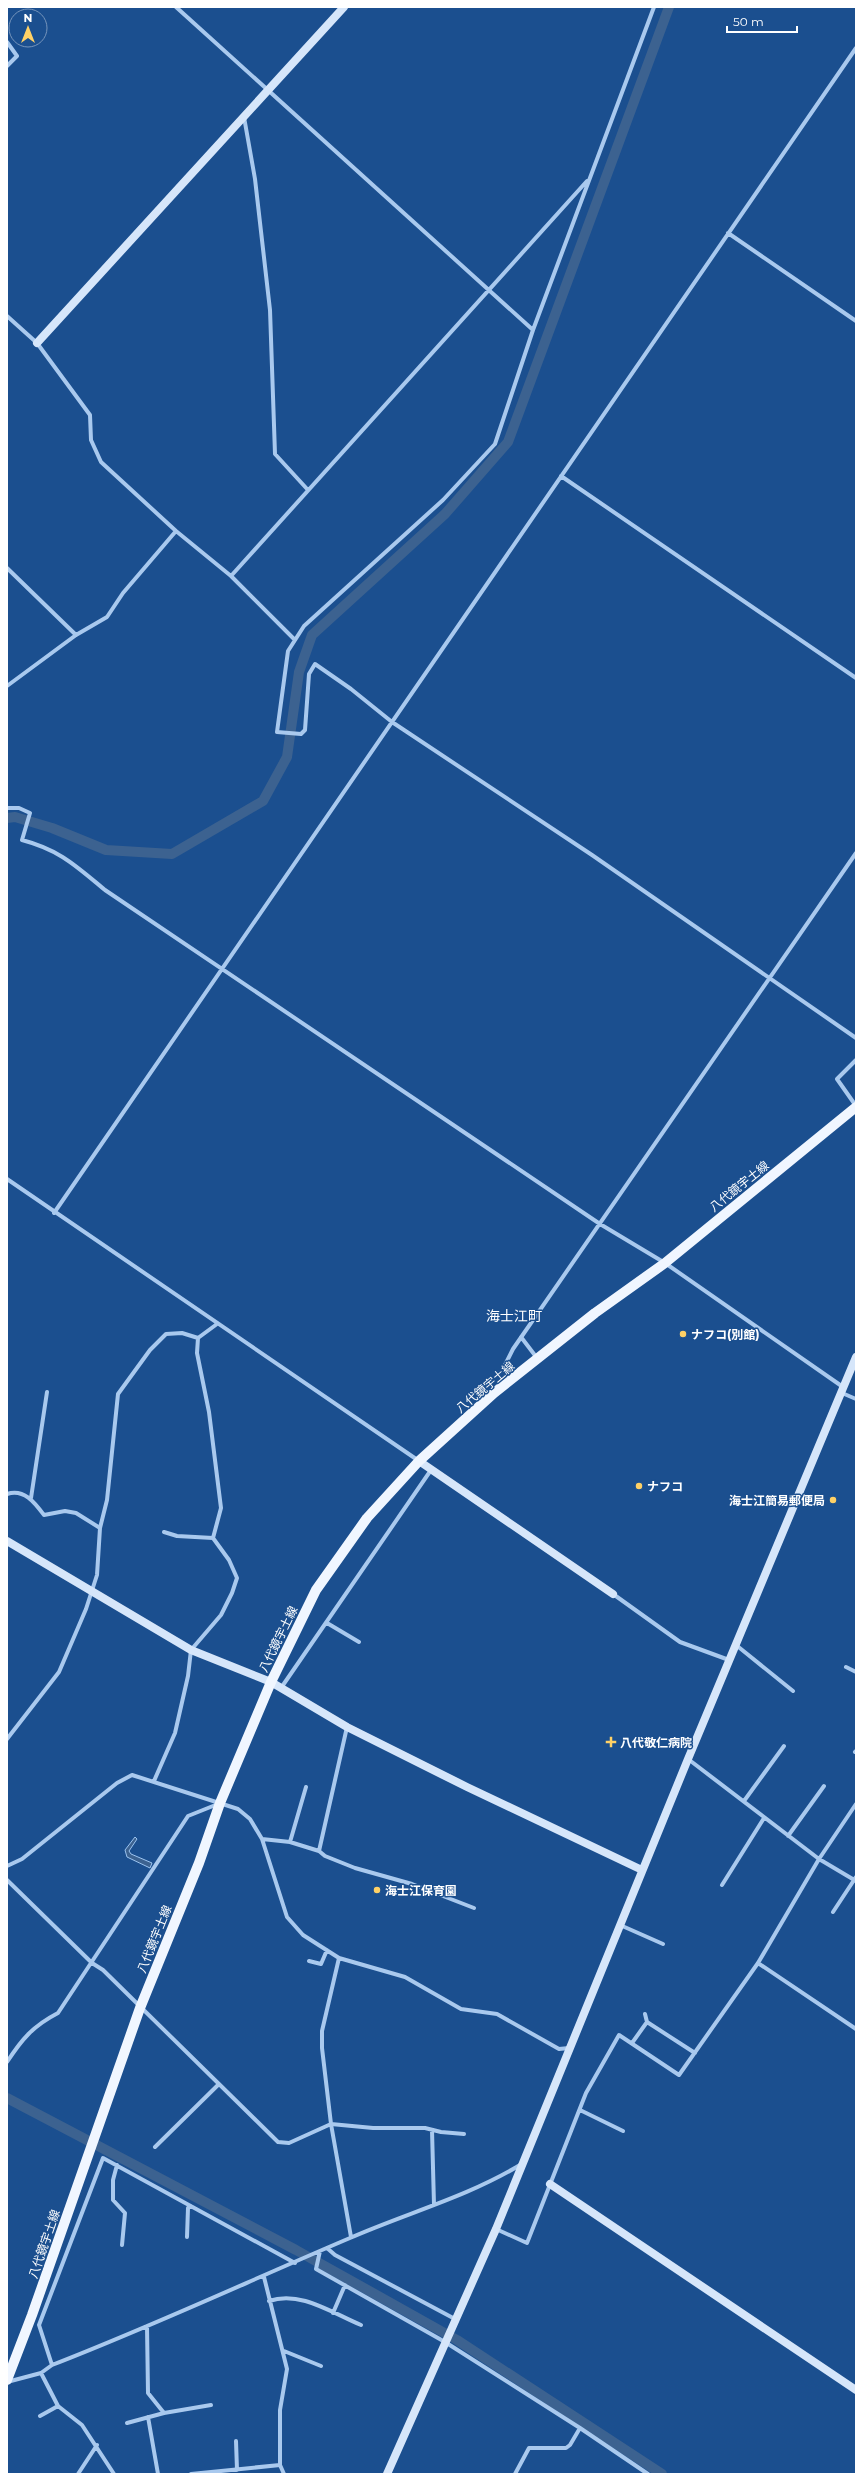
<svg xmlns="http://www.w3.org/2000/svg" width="863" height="2481" font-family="Montserrat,'Noto Sans JP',sans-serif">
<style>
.water{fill:#3c6290;stroke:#9cc4f0}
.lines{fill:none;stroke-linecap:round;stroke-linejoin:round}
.canal{stroke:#3c6290;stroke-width:10}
.street{stroke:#a9c9ee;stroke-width:4}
.secondary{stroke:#d6e6fa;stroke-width:8}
.primary{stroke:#f0f6ff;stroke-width:10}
.poi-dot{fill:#ffd166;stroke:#1b4f8f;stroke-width:1.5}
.labels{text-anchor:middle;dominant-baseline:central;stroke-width:3;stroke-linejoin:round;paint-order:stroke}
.street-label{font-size:12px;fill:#fff;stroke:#1b4f8f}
.poi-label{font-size:12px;font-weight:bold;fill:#fff;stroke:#1b4f8f;text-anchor:start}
.quarter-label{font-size:14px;fill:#fff;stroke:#1b4f8f}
</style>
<rect width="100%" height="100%" fill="#1b4f8f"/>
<path class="water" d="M135 1837 137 1839 129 1851 131 1854 152 1863 150 1868 127 1857 125 1850Z"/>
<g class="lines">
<path class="canal" d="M7 818 15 817 52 828 106 850 172 854 263 801 287 757 299 672 312 635 445 514 508 442 669 7
M7 2098 296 2250 457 2340 662 2474"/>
<path class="street" d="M176 7 533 330
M654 7 533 330 495 444 443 500 304 626 288 651 277 732 301 734 305 730 309 674 315 664 351 689 392 722 592 855 856 1038
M7 42 17 56 7 66
M244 117 255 179 270 310 275 454 308 490
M728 233 856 321
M7 316 37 343 90 415 91 440 101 462 176 531 231 576 295 640
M561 476 856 678
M7 568 76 635
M231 576 587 181
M7 686 76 635 107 617 123 593 176 531
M7 808H19L30 813 22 840C60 850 76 866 105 890L600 1224 665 1263 843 1387
M856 1106 837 1079 856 1060
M7 1179 419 1461
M54 1213 856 48
M521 1337 537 1358
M198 1338 217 1324
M504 1367 513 1349 856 853
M842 1393 856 1399
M7 1494C24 1488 35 1503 44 1515L65 1511 76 1513 100 1528
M31 1498 47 1392
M164 1532 177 1536 213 1538
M613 1594 680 1642 729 1660
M327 1623 359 1642
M736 1645 793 1691
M846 1667 856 1672
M281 1688 431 1470
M7 1739 59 1672 86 1609 97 1575 100 1528 107 1500 118 1394 150 1350 166 1334 182 1333 198 1338
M855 1752 856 1751
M688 1759 819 1859 856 1881
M154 1781 175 1733 188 1676 191 1650 221 1615 232 1593 237 1578 229 1560 213 1538 221 1508 209 1412 197 1353 198 1338
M744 1801 784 1746
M788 1836 824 1786
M262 1839 290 1842 319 1851 325 1856 355 1868 412 1884 474 1908
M290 1842 306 1787
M319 1851 347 1727
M7 1866 22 1859 117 1783 132 1775 238 1809 250 1819 262 1839 287 1917 303 1935 339 1958 405 1977 461 2009 497 2014 559 2049 569 2048
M7 1880 92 1963 103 1970 278 2142 289 2143 331 2124 373 2128H425L441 2132 464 2134
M722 1885 764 1818
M833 1912 856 1877
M620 1925 663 1944
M339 1958 322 2031V2048L331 2124 351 2237
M309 1961 321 1964 327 1950
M758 1963 856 2029
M645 2014 647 2022
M632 2043 647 2022 695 2053
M7 2062C22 2039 33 2026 58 2013L188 1816 218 1804
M580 2110 623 2131
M432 2130 434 2205
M155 2147 219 2084
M117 2165 113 2180V2200L125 2213 122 2245
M496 2229 527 2243 586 2093 619 2035 679 2075 758 1963 819 1859 856 1804
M187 2237 188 2208 191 2206
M327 2248 335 2255 455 2319
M320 2251 316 2269 445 2342 580 2428 570 2445 566 2448H529L515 2474
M264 2277 287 2369 280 2410V2465L284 2474
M269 2301C300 2290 332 2313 361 2325
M333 2313 345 2285
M147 2326 148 2393 164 2413 211 2405
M284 2351 321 2366
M52 2365 39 2325 103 2158 295 2263
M41 2373 58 2406 82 2425 114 2474
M7 2382 41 2373 52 2365C153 2326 251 2280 350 2238 407 2213 467 2197 520 2165
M40 2416 58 2406
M148 2417 158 2474
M127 2423 164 2413
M580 2428 648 2474
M236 2441 237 2470
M78 2474 97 2445
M191 2474 280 2465"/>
<path class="secondary" d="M37 343 344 7
M419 1461 613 1594
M7 1541 191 1650 271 1682 347 1727 467 1787 642 1870
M550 2184 856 2390
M387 2474 496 2229 688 1759 856 1357"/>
<path class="primary" d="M7 2380 32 2315 140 2008 199 1863 220 1803 271 1682 316 1590 367 1518 419 1461 494 1393 595 1313 665 1263 856 1107"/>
</g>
<g class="poi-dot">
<circle cx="683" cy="1334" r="4"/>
<circle cx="639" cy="1486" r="4"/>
<circle cx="833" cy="1500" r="4"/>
<path d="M609 1736h4v4h4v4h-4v4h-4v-4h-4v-4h4z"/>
<circle cx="377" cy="1890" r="4"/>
</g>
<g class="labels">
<g class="street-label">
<text transform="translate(739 1186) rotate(-39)">八代鏡宇土線</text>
<text transform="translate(485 1387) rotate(-40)">八代鏡宇土線</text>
<text transform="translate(278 1639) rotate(-64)">八代鏡宇土線</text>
<text transform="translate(154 1939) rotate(-68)">八代鏡宇土線</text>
<text transform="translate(44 2244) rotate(-71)">八代鏡宇土線</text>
</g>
<g class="poi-label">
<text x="691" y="1334">ナフコ(別館)</text>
<text x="647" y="1486">ナフコ</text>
<text x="825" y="1500" text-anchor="end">海士江簡易郵便局</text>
<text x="620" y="1742">八代敬仁病院</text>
<text x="385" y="1890">海士江保育園</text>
</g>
<g class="quarter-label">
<text x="514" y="1316">海士江町</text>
</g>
</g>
<rect width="863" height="2481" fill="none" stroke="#ffffff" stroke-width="16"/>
<g transform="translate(28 28)"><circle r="19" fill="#1b4f8f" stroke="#7695bc"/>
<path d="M0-3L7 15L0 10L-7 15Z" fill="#ffd166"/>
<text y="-6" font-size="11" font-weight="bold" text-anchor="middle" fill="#ffffff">N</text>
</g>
<path d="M727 26v6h70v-6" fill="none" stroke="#ffffff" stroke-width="2"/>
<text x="733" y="26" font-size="12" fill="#ffffff" stroke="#1b4f8f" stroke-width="3" paint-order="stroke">50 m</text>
</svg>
